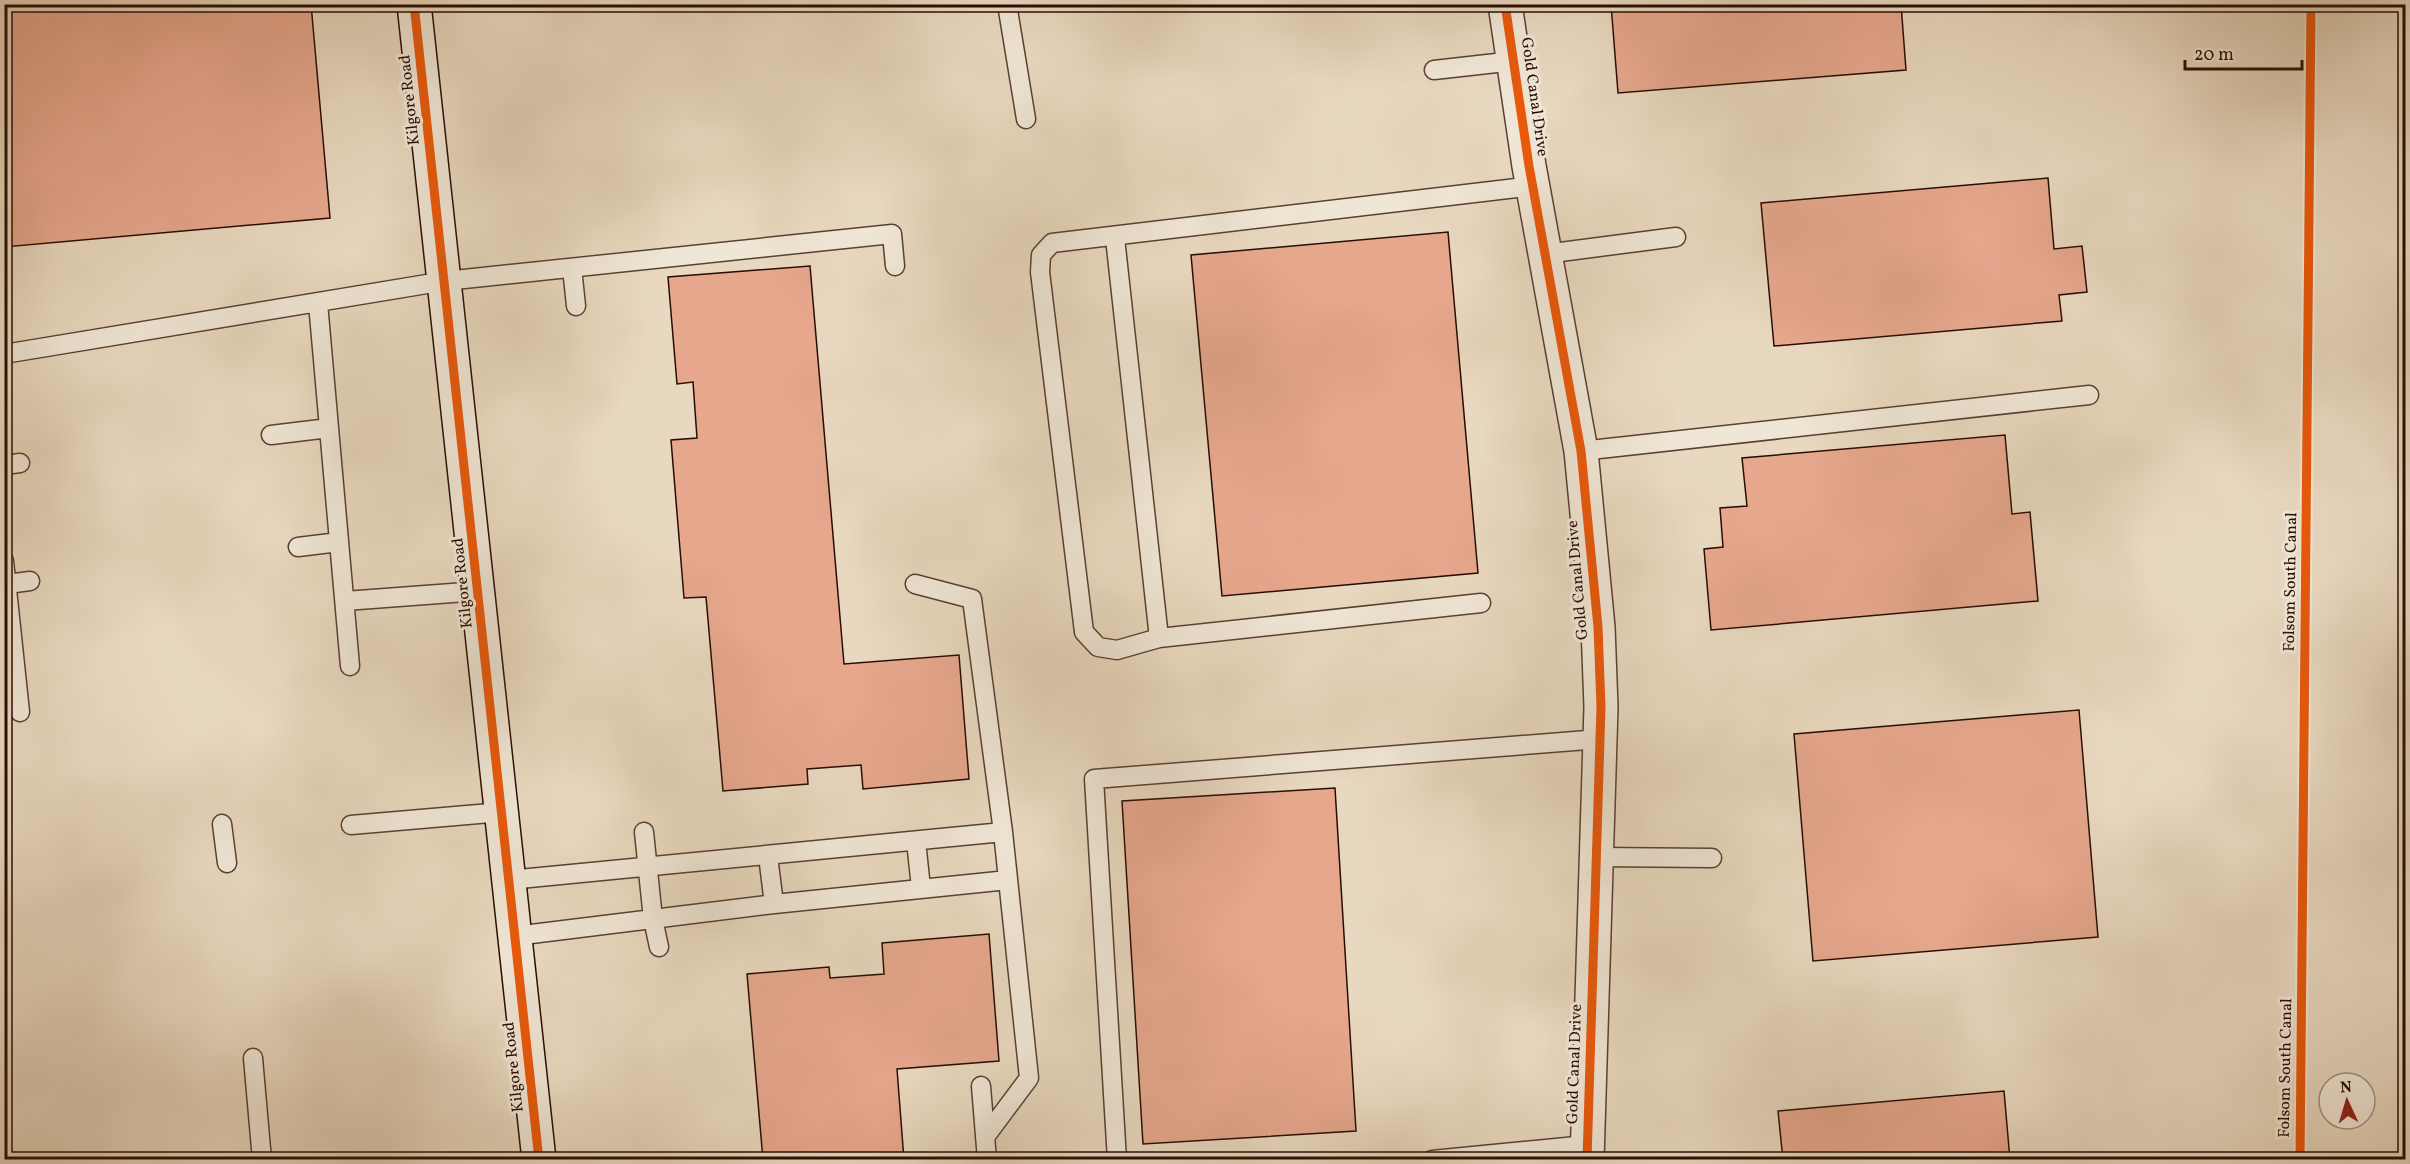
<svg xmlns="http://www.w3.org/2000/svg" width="2410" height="1164" font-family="Vollkorn,serif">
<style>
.building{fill:#e6a78d;stroke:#280d03;stroke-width:1.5}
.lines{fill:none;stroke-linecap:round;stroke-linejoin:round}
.lane-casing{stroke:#584032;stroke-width:21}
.street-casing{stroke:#584032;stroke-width:36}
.secondary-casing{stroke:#280d03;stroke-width:36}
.lane{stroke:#f0e6d5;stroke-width:18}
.street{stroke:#f0e6d5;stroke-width:33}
.secondary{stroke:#f0e6d5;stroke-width:33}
.cycleway-casing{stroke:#f0e6d5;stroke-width:13}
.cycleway{stroke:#e8590c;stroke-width:9}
.labels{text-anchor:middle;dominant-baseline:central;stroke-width:6;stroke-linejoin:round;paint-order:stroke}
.street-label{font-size:16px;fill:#280d03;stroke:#f0e6d5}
</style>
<rect width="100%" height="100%" fill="#e8d8bf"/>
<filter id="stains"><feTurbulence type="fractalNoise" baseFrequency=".00333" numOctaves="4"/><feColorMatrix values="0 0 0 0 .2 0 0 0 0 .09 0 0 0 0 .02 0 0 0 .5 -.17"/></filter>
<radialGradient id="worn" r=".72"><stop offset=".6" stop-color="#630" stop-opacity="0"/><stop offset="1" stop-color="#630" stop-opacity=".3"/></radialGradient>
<path class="building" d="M4 4H311L330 218 4 247Z
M1611 4H1901L1906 70 1618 93Z
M2048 178 2054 249 2082 246 2087 292 2059 295 2062 321 1774 346 1761 203Z
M1448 232 1478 573 1222 596 1191 255Z
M810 266 844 664 959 655 969 779 863 789 861 765 807 769 808 784 723 791 706 597 684 598 671 440 697 438 693 382 677 384 668 277Z
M2005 435 2012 514 2030 512 2038 601 1711 630 1704 549 1723 547 1720 508 1747 506 1742 458Z
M2079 710 2098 937 1813 961 1794 734Z
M1335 788 1356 1131 1143 1144 1122 801Z
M989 934 999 1061 897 1069 904 1160H763L747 974 829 967 830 978 884 974 882 943Z
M2004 1091 2010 1160H1783L1778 1111Z"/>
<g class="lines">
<defs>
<path id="lane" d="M1007 4 1026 119
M1434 70 1514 61
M1115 238 1159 638
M1545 254 1676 237
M572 268 576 306
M318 303 350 666
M4 354 445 281 892 234 895 266
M271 435 329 428
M1581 451 2089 395
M4 465 20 463
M298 547 339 542
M4 561 20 712
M7 584 30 581
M915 584 972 599 1003 832 1029 1078 985 1137
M345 601 479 591
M1481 603 1159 638 1117 650 1098 647 1084 632 1040 272 1041 255 1052 243 1533 186
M222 824 227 863
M351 825 502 812
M644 832 653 919 659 947
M916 841 921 888
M768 856 774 904
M1597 857 1712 858
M509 880 1003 832
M515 936 774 904 1008 880
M253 1058 262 1160
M981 1086 987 1160
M1117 1160 1094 779 1600 739
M1432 1160 1587 1145"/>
<path id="street" d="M1505 4 1529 166 1581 451 1598 627 1601 707 1587 1160"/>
<path id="secondary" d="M414 4 539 1160"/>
</defs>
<use href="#lane" class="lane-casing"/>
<use href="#street" class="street-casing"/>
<use href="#secondary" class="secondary-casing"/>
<use href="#lane" class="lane"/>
<use href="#street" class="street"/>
<use href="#secondary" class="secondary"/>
<defs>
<path id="cycleway" d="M414 4 539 1160
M1505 4 1529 166 1581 451 1598 627 1601 707 1587 1160
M2300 1160 2311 4"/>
</defs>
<use href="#cycleway" class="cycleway-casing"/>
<use href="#cycleway" class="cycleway"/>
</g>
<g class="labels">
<g class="street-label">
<text transform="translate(1534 97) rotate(82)">Gold Canal Drive</text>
<text transform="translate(410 100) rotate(-96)">Kilgore Road</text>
<text transform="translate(1578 580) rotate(-95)">Gold Canal Drive</text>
<text transform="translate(2291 582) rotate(-89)">Folsom South Canal</text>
<text transform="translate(463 583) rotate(-96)">Kilgore Road</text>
<text transform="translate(1575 1064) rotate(-88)">Gold Canal Drive</text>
<text transform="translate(514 1067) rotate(-96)">Kilgore Road</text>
<text transform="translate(2286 1068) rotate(-89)">Folsom South Canal</text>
</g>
</g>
<rect width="2410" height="1164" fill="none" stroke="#e8d8bf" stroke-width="24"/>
<rect x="6" y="6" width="2398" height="1152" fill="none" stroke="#280d03" stroke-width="3"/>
<rect x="12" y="12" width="2386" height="1140" fill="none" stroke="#280d03" stroke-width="1.5"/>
<g transform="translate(2347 1101) rotate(356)"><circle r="28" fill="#f0e6d5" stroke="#a08f81" stroke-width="1.5"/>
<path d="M0-4.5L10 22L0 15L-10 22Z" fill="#8f2418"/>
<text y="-9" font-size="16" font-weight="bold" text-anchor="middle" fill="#280d03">N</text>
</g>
<path d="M2185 60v9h117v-9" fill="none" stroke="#280d03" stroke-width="3"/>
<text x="2194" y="60" font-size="18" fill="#280d03" stroke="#f0e6d5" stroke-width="4.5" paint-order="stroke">20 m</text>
<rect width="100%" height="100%" filter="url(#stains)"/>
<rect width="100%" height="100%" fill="url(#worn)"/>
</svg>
